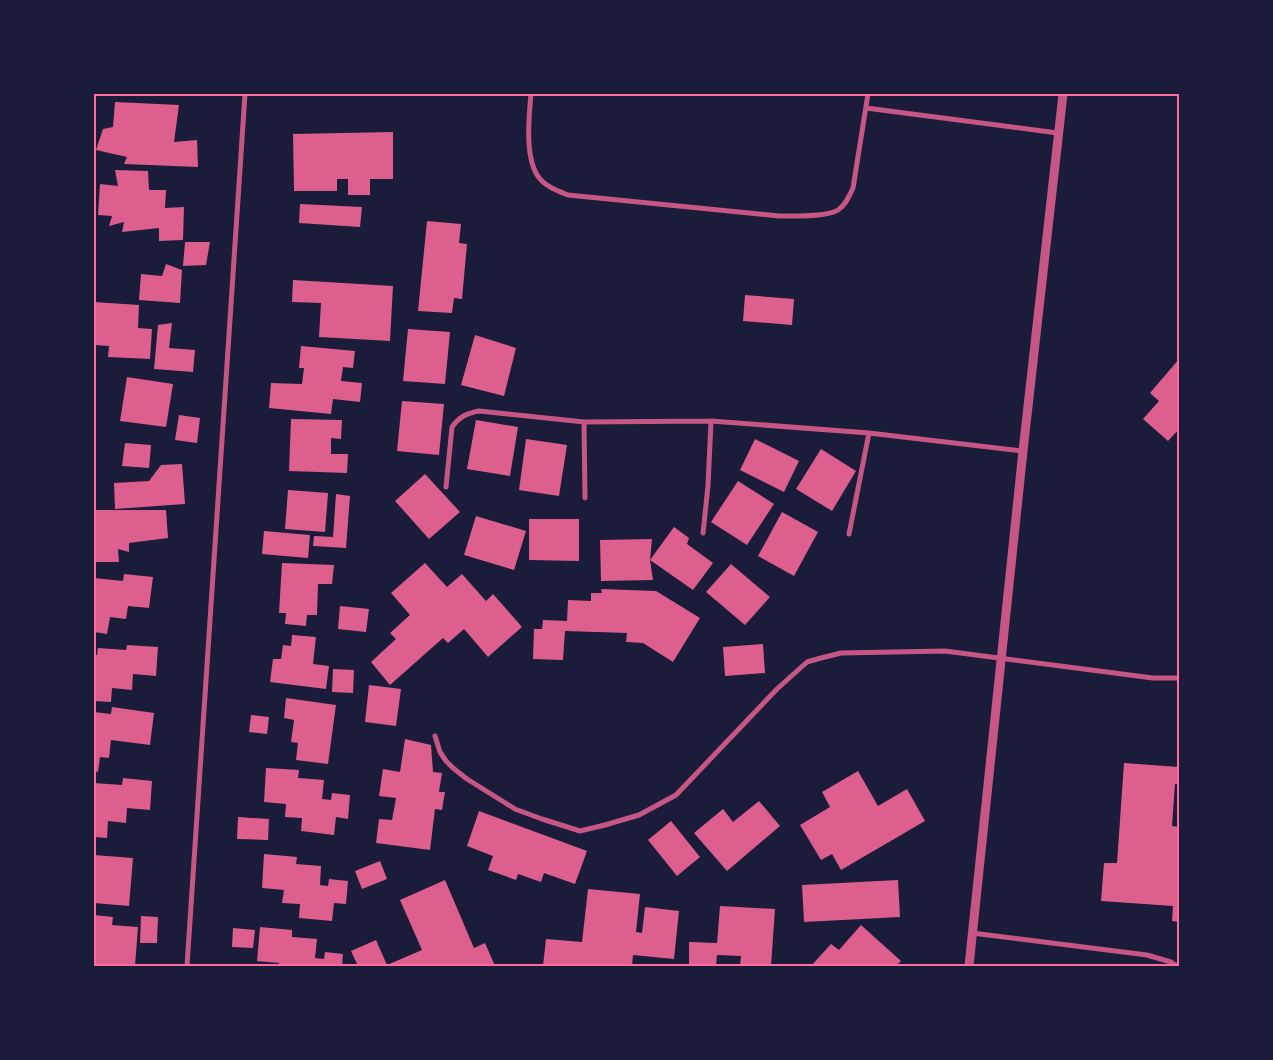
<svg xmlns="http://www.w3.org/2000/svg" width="1273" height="1060" font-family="Quicksand,sans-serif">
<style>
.building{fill:#dd5f8e}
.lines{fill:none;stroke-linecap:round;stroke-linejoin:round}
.minor{stroke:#c65784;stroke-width:5}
.tertiary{stroke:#c65784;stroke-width:9}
.neatline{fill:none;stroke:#ff6b9d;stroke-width:2}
</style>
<rect width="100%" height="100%" fill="#1b1b3a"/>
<path class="building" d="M115 102 179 105 174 142 197 140 198 167 124 164 127 157 96 150 103 129 113 127Z
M393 132V179H370V195H348V179H337V191H294L293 134Z
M115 170 148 171 149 190H166L165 208 184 207 183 240 159 241V228L122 232 124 222 109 226 112 216 98 215 100 184 118 186Z
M300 204 362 207 360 227 299 223Z
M427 221 461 224 459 243 467 244 462 299 454 298 452 313 418 311Z
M185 242H210L206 265 183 266Z
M166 264 182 270 180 303 139 300 141 274 162 276Z
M293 280 393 286 390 341 319 337 321 303 292 302Z
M745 295 794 299 792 325 743 321Z
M94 302 139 305 138 328 152 329 150 359 108 357 109 346 94 345Z
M172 323 169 348 195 350 193 372 154 369 158 325Z
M408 329 450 332 445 384 403 381Z
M475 335 516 348 504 396 461 385Z
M301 346 355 351 353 368 343 367 341 381 362 383 360 402 333 399 331 414 269 408 271 383 302 384 304 368H299Z
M1179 359V429L1168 441 1143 419 1159 401 1150 393Z
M127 377 173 384 166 427 120 421Z
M402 401 444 404 439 455 397 451Z
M179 415 200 418 197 443 175 440Z
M291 419 342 420 341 439 331 438V454H348L347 473 289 471Z
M476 420 518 427 510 476 467 469Z
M526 439 567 445 559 496 519 490Z
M755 439 799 461 784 492 740 470Z
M125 443 151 445 149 468 122 466Z
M821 449 856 471 832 511 796 489Z
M182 464 185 504 115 509 114 483 149 481 161 465Z
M425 474 460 512 429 539 395 501Z
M738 481 774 504 747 545 711 522Z
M288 490 328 493 325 532 285 529Z
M336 494 350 496 346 548 313 546 314 536 333 537Z
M94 510H166L168 538 129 543V552L118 549 119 562H94Z
M782 512 818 532 794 576 758 556Z
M476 516 526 531 514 570 464 555Z
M529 519H579V561L529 560Z
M674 527 689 538 687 544 713 563 693 590 650 560Z
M264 531 310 535 308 558 262 554Z
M652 539 650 560 653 580 601 581 600 540Z
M282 563 334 565 332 584H318L317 615H307L306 626 285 624 286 613H279Z
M425 563 447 587 462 574 486 601 493 594 522 627 488 657 464 629 448 643 443 638 390 685 371 662 396 639 390 633 410 615 391 593Z
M731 564 770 597 745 625 706 592Z
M124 574 153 577 149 608 128 606 126 619 110 617 107 634 94 632V578L123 581Z
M601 589 656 591 700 618 673 662 643 643 626 642 627 633 565 631 563 660 533 659 534 629H542L543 620 567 621 568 600 591 601V593H602Z
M340 606 369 609 366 632 338 629Z
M292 635 316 637 313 664 329 666 326 689 270 682 273 659H281L283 645 291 646Z
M763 644 765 673 725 676 723 647Z
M127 645 158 647 156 676 133 674 132 690 112 688 111 702 94 701V655H97L98 648 126 650Z
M333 669 354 670 353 693 332 692Z
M369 685 401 689 396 726 365 722Z
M286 698 336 705 328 764 296 760 298 743 291 742 294 720 284 718Z
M112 707 154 713 150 745 111 740 109 758 100 757 98 772 94 771V712L111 714Z
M251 715 269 717 267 734 249 732Z
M405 739 431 745 433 772 442 773 439 792H445L442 810 435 809 430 850 376 843 379 819 392 820 396 798 379 796 383 769 400 772Z
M1124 763 1179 767V784H1175L1172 826 1179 827V922L1172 921 1173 906 1101 901 1104 863H1117Z
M266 768 299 770 298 778 324 780 322 799 331 800 332 793 350 795 348 819 336 817 334 835 301 831 302 818 285 817 286 804 264 802Z
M858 771 878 806 907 789 925 821 841 870 832 854 821 860 800 825 830 807 822 792Z
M123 778 152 781 150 810 127 808 126 823 108 821 107 838 94 837V783L122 785Z
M759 801 780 826 727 871 694 833 723 809 733 822Z
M479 811 587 851 575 884 544 873 541 882 518 874 516 880 488 870 493 856 467 846Z
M238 817 269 819 268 840 237 839Z
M671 821 700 857 677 876 648 840Z
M264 854 297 857 296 864 321 866 320 885 328 886 329 879 348 881 346 904 334 903 332 921 299 918 300 904 282 903 284 890 262 888Z
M94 855 133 858 129 906 94 903Z
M380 861 387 879 362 889 355 871Z
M445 880 474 948 485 943 495 966H358L351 951 376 940 387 965 422 950 400 900Z
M898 880 900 917 804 922 802 885Z
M588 889 640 894 636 932 642 933 645 907 679 911 674 959 633 955 632 966H543L546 939 582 942Z
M720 906 775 909 771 966H740L741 956 717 955 716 966H689V942L717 943Z
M94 915 113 917 112 925 138 927 135 966H94Z
M141 916 158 917 157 943H140Z
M861 925 901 961 896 966H811L831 944 839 950Z
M260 927 292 930V937L317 939 315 958 324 959 325 952 343 954 342 966H279V963L257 961Z
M233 928 255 930 253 948 232 947Z"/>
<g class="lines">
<path class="minor" d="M531 94C529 117 524 160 540 179 547 187 558 191 568 195L779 216C793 216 827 217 838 210 846 205 849 196 853 188L868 94
M866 108 1058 133
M584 422 585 498
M446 487 452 427C459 417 467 413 479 411L584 422 711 421 869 433 1023 451
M703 533 708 486 711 421
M849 534 869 433
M435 736 440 752 446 761 453 768 467 779 515 809 542 819 580 831 605 825 639 815 676 795 777 689 807 662 821 658 841 653 945 651 1153 678H1179
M972 933 1147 955 1171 962 1177 966
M187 966 245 94"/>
<path class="tertiary" d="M969 966 1023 451 1063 94"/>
</g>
<rect width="1273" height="1060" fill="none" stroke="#1b1b3a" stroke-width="190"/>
<rect x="95" y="95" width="1083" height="870" class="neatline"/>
</svg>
